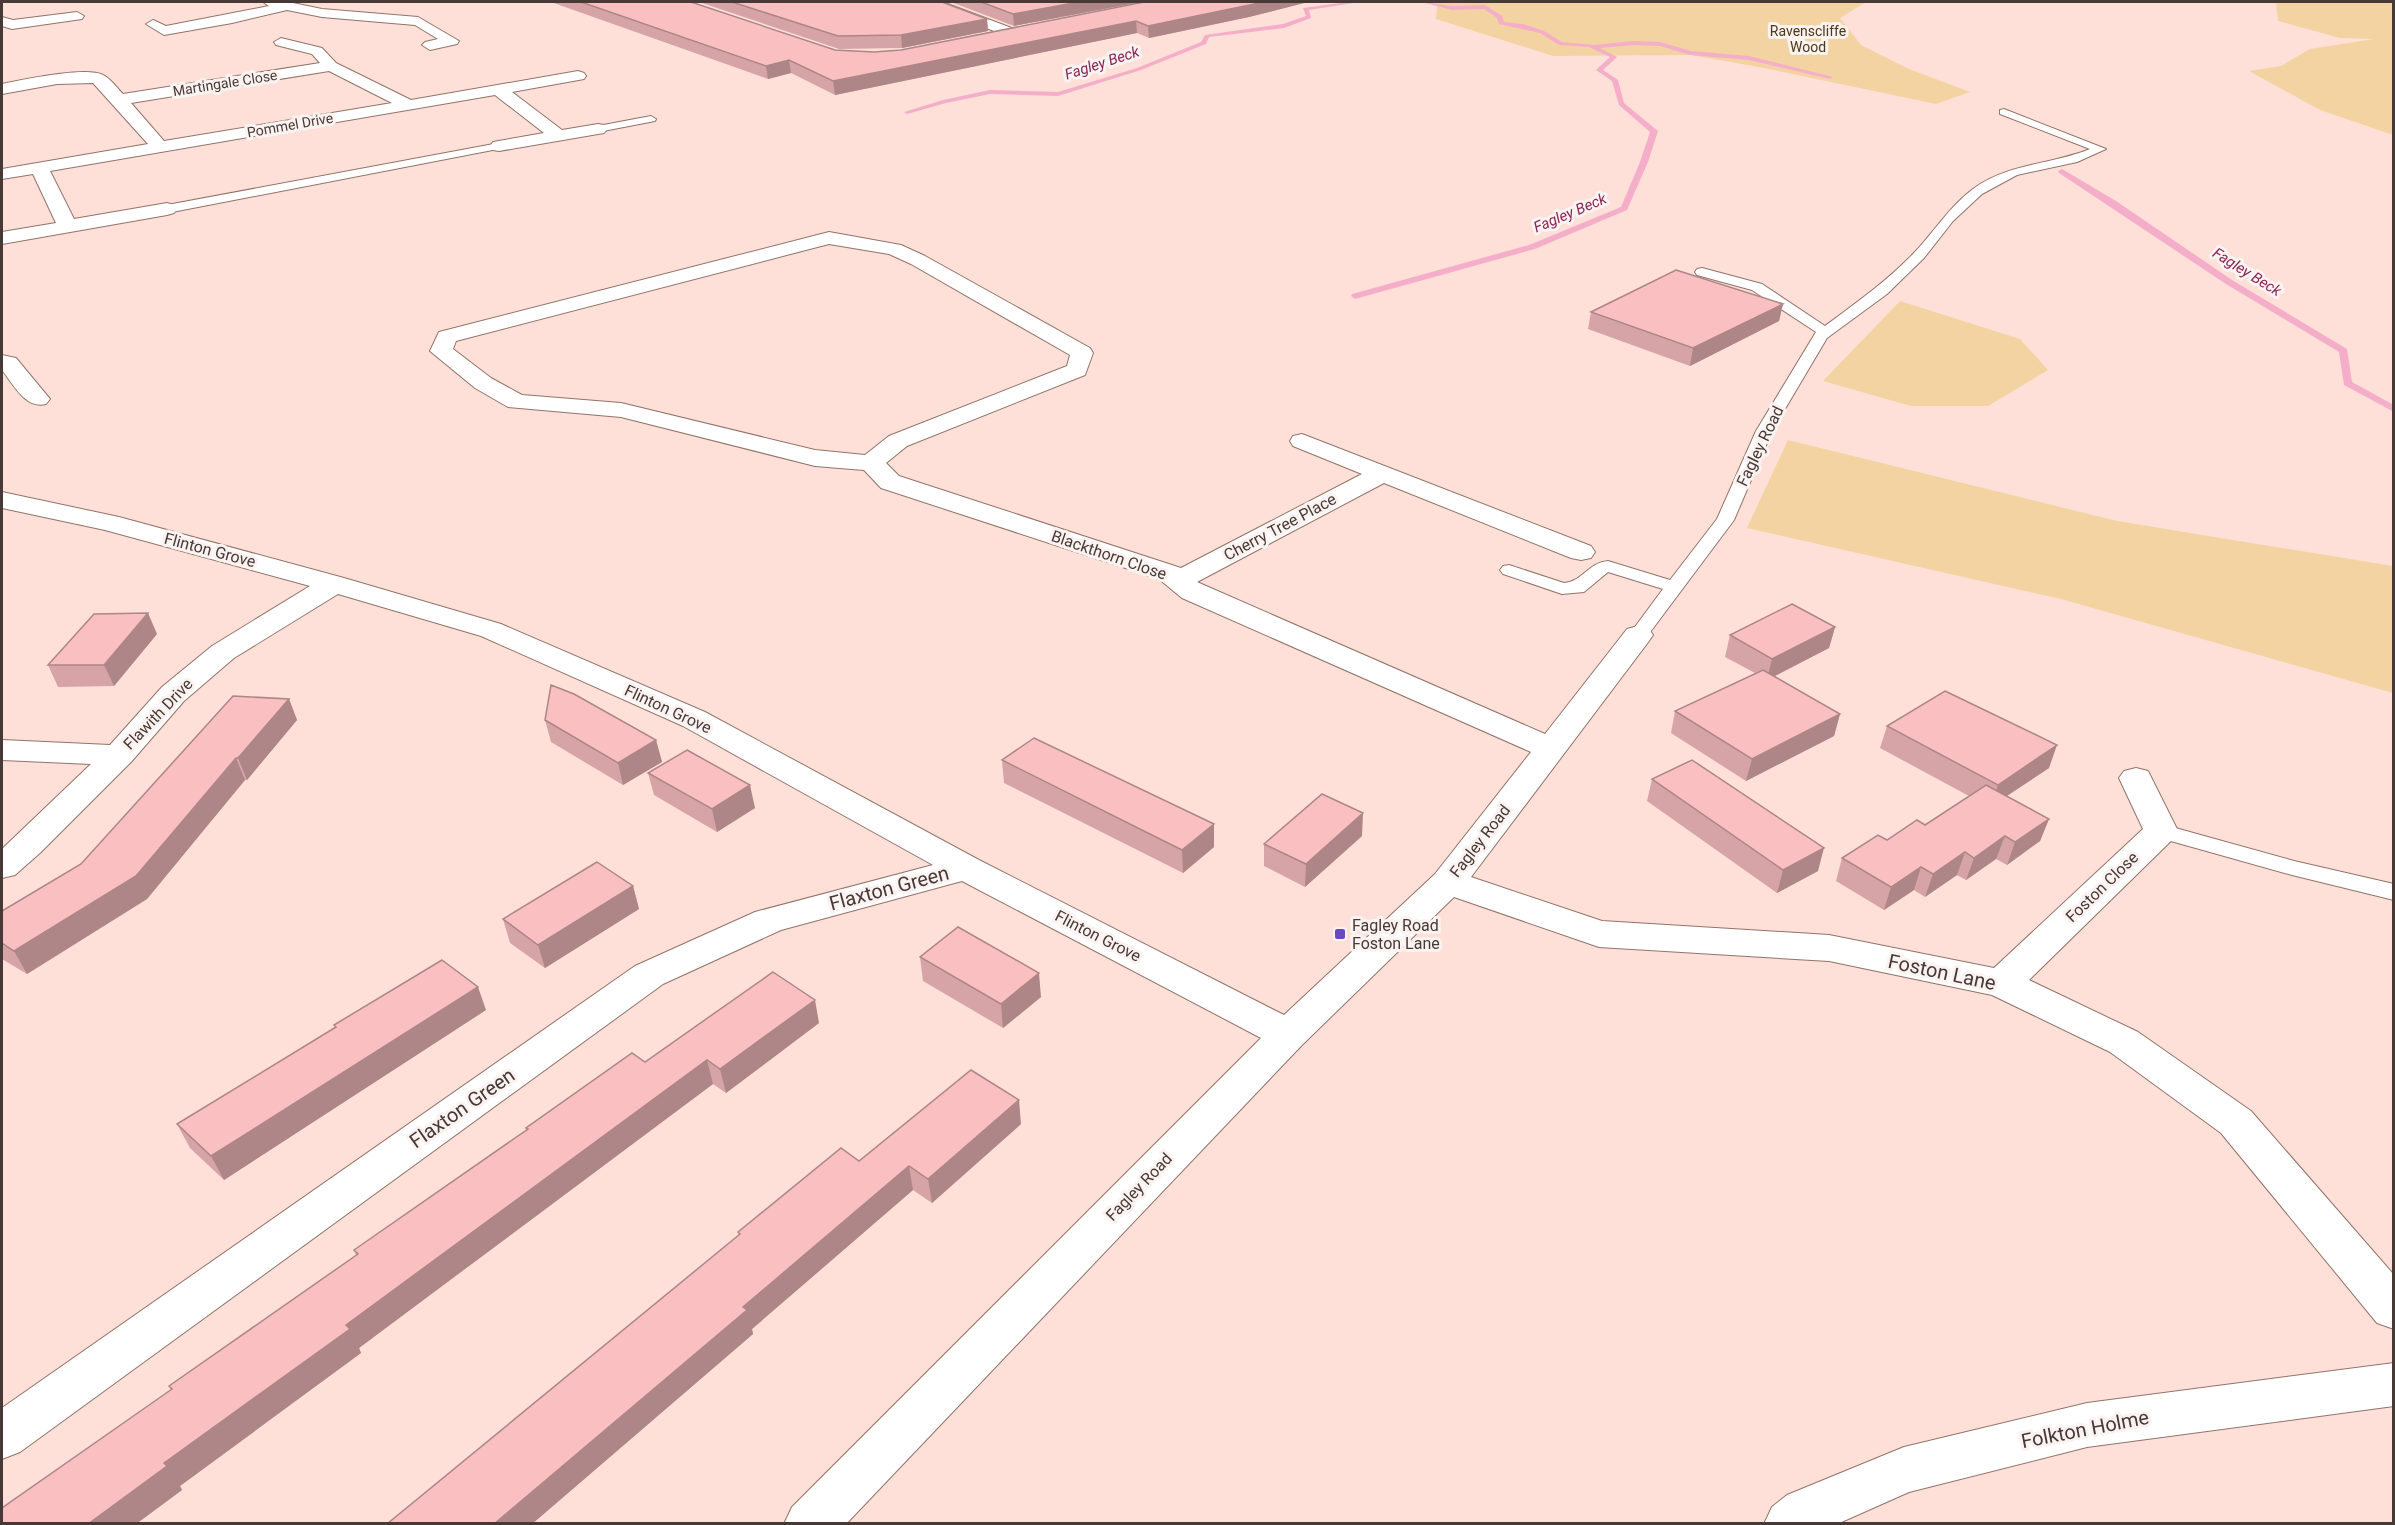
<svg xmlns="http://www.w3.org/2000/svg" width="2395" height="1525" font-family="Roboto,sans-serif">
<style>
.green{fill:#f3d3a2}
.lines{fill:none;stroke-linecap:round;stroke-linejoin:round}
.stream{fill:#f5aec9;fill-rule:evenodd}
.lane-casing{stroke:#937369;stroke-width:2}
.street-casing{stroke:#937369;stroke-width:2}
.lane{fill:#fff;fill-rule:evenodd}
.street{fill:#fff;fill-rule:evenodd}
.wall{fill:#d6a4a6}
.shaded-wall{fill:#ae8687}
.building{fill:#f9bfc1;stroke:#ae8687;stroke-width:1.5}
.poi-dot{fill:#6c48c1;stroke:#fbf3f1;stroke-width:2}
.labels{text-anchor:middle;dominant-baseline:central;stroke-width:6;stroke-linejoin:round;paint-order:stroke}
.far-park-label{font-size:14px;fill:#4c3816;stroke:#fbf3f1}
.far-street-label{font-size:14px;fill:#473935;stroke:#fbf3f1}
.far-water-label{font-size:15px;font-style:italic;fill:#892555;stroke:#fbf3f1}
.street-label{font-size:16px;fill:#473935;stroke:#fbf3f1}
.poi-label{font-size:16px;fill:#473935;stroke:#fbf3f1;text-anchor:start}
.near-street-label{font-size:20px;fill:#473935;stroke:#fbf3f1}
</style>
<rect width="100%" height="100%" fill="#fee0d8"/>
<path class="green" d="M1427 2H1866L1840 18 1861 45 1909 69 1970 92 1936 104 1764 68 1691 55 1553 56 1436 19 1437 6Z
M2276 2H2393V135L2320 110 2249 71 2281 66 2310 49 2374 39 2340 38 2278 21Z
M1900 301 2020 339 2048 370 1988 406H1911L1823 381Z
M1788 440 2117 521 2393 566V693L2061 599 1747 528Z"/>
<g class="lines">
<path class="stream" d="M1348 2H1360L1309 10 1311 18 1284 28 1209 37 1206 44 1141 70 1058 96 990 94 946 103 907 114 904 112 943 100 990 90 1058 92 1137 68 1201 42 1205 35 1283 24 1306 16 1303 8Z
M1422 2 1452 6 1485 5 1502 16 1504 22 1523 24 1544 31 1562 42 1594 45 1634 41 1660 42 1691 51 1749 56 1833 77 1830 79 1749 60 1690 55 1660 46 1634 45 1600 48 1617 57 1603 70 1618 80 1624 103 1658 131 1648 162 1627 210 1535 249 1355 299 1351 296 1352 294 1529 245 1621 207 1640 162 1650 132 1619 105 1612 81 1596 70 1610 57 1589 47 1559 45 1540 33 1499 24 1497 18 1484 9 1452 10Z
M2062 169 2116 201 2232 280 2347 349 2352 382 2394 405V412L2344 385 2339 352 2226 284 2059 173 2058 171Z"/>
<defs>
<path id="lane" d="M2004 109 2106 149 2077 162 2017 175 1982 194 1953 221 1924 258 1887 294 1827 338 1772 431 1734 520 1645 639H1631L1629 635 1663 589 1608 572 1584 592 1562 594 1503 574 1500 570 1503 566 1509 565 1564 583C1582 582 1589 562 1608 561L1670 580 1717 519 1756 431 1816 332 1752 290 1697 275 1695 272 1697 269 1702 268 1762 284 1825 326C1856 303 1887 281 1914 253 1934 232 1949 207 1973 189 2008 163 2051 165 2090 149L2000 114V110Z
M651 116 656 119 655 121 598 132 593 129 598 126Z
M499 143 505 146 503 148 167 213 161 209 167 205Z
M2161 824 2294 861 2394 884V900L2292 875 2153 836 2150 831 2153 826Z"/>
<path id="street" d="M263 2H288L322 9 418 17 459 41 457 44 430 50 422 45 425 42 438 39 415 25 322 17 287 10 232 23 164 35 146 24 153 20 166 26 269 6Z
M945 3 1017 30 1019 33 1017 36H1007L940 10 938 7 940 4Z
M77 12 84 16 82 19 12 29 2 26V17L13 20Z
M281 38 322 48 336 63 411 100 578 71 584 73 586 76 584 79 512 92 562 130 598 124 604 125 607 129 604 133 598 134 499 151 493 150 490 146 493 142 544 133 495 95 50 171 74 219 167 203 174 205 177 209 174 213 167 215 2 244V232L56 223 33 174 2 179V169L148 144 93 83 57 84 2 94V84C22 80 86 66 103 75 111 79 117 88 123 94L320 63 312 54 276 45 274 42ZM329 71 392 103 164 141 131 103Z
M829 232 901 245 925 256 1090 348 1093 353 1085 375 907 446 886 463 899 476 1181 568 1362 474 1293 446 1290 441 1293 436 1302 434 1591 546 1595 552 1591 558 1581 560 1571 558 1384 483 1197 582 1545 734 1627 629 1638 626 1649 629 1653 635 1649 641 1471 877 1602 921 1829 935 1994 968 2143 829 2119 778 2124 771 2136 768 2148 771 2178 831 2173 839 2029 980 2138 1032 2251 1111 2394 1275V1329L2377 1323 2221 1133 2110 1052 1992 995 1829 961 1599 947 1454 897 1302 1045 846 1524H784L792 1507 1261 1038 962 881 781 930 663 984 20 1452 2 1459V1408L635 966 755 912 933 865 683 726 481 636 338 594 234 658 184 701 131 762 41 852 15 875 2 878V849L91 764 2 760V740L110 745 162 687 212 646 310 586 105 530 2 508V492L119 517 344 578 501 624 705 712 979 860 1284 1015 1435 874 1531 752 1182 598 1159 579 881 488 864 470 815 466 621 417 508 407 475 388 430 351 439 332ZM829 244 889 254 911 264 1070 355 1067 366 889 436 865 455 815 450 621 403 522 395 491 378 453 349 456 341Z
M2 355 16 358 50 399 46 404C25 409 14 385 2 370Z
M2394 1363V1406L2087 1447 1909 1492 1837 1524H1764L1772 1507 1787 1495 1904 1447 2087 1403Z"/>
</defs>
<use href="#lane" class="lane-casing"/>
<use href="#street" class="street-casing"/>
<use href="#lane" class="lane"/>
<use href="#street" class="street"/>
</g>
<path class="wall" d="M551 2H691L835 50 874 52 901 50 1144 2H1308L1249 17 1149 38 1137 33 835 95 791 73 768 79Z
M699 2H942L987 19 988 31 902 48 839 49Z
M951 2H1141L1014 26Z
M1783 304 1779 321 1690 366 1588 329 1591 312Z
M1835 627 1829 648 1775 676 1840 714 1834 736 1746 781 1671 733 1675 711 1755 673 1725 657 1730 635Z
M157 634 114 686 58 687 48 665Z
M289 699 297 720 247 780H245L147 899 27 974 2 959V911L81 864Z
M545 720 656 740 662 762 623 785 551 742Z
M1887 726 2049 768 2007 796 2049 819 2040 841 2007 865 1996 859 1966 880 1957 875 1925 897 1914 890 1884 910 1836 881 1842 858 1925 825 1969 796 1880 748Z
M1002 760 1214 847 1183 873 1004 783Z
M648 773 755 808 717 832 654 795Z
M1652 779 1818 871 1777 893 1647 801Z
M1362 836 1305 887 1264 866V844Z
M633 886 639 909 545 968 510 943 503 919Z
M920 957 1041 997 1003 1028 923 981Z
M486 1010 224 1180 190 1148 177 1124 335 1028 334 1025Z
M819 1023 726 1093 713 1084 359 1348 361 1353 180 1486 182 1490 136 1524H2L171 1390 169 1386 356 1255 354 1250 527 1130 526 1128 645 1062Z
M1021 1124 932 1203 913 1190 752 1329 753 1334 532 1524H387L739 1235 738 1232 859 1161Z"/>
<path class="shaded-wall" d="M1079 2H1141L1014 26 1013 14Z
M1264 2H1308L1249 17 1149 38 1148 26Z
M987 19 988 31 902 48 901 35Z
M1136 21 1137 33 835 95 833 81Z
M789 60 791 73 768 79 766 66Z
M1783 304 1779 321 1690 366 1693 348Z
M148 613 157 634 114 686 104 665Z
M1835 627 1829 648 1767 680 1772 659Z
M289 699 297 720 247 780 238 758Z
M1840 714 1834 736 1746 781 1752 759Z
M656 740 662 762 623 785 618 763Z
M2057 745 2049 768 1990 807 1998 785Z
M236 758 245 780 147 899 27 974 14 951Z
M750 785 755 808 717 832 712 809Z
M1363 813 1362 836 1305 887 1306 864Z
M2049 819 2040 841 2007 865 2015 842Z
M1214 824V847L1183 873 1182 850Z
M2005 836 1996 859 1966 880 1974 858Z
M1824 848 1818 871 1777 893 1783 870Z
M1965 852 1957 875 1925 897 1933 874Z
M1921 867 1914 890 1884 910 1891 887Z
M633 886 639 909 545 968 538 945Z
M1039 973 1041 997 1003 1028 1001 1004Z
M478 987 486 1010 224 1180 211 1156Z
M815 1000 819 1023 726 1093 720 1069Z
M707 1060 713 1084 359 1348 361 1353 180 1486 182 1490 136 1524H88L164 1463 346 1325Z
M1019 1100 1021 1124 932 1203 928 1179Z
M909 1166 913 1190 752 1329 753 1334 532 1524H494L743 1307Z"/>
<path class="building" d="M581 2H691L835 50 874 52 901 50 1144 2H1264L1148 26 1136 21 833 81 789 60 766 66Z
M732 2H942L987 19 901 35 838 36Z
M981 2H1079L1013 14Z
M1676 270 1783 304 1693 348 1591 312Z
M1792 604 1835 627 1772 659 1730 635Z
M148 613 104 665H48L94 614Z
M1763 670 1840 714 1752 759 1675 711Z
M551 685 574 694 656 740 618 763 545 720Z
M1945 691 2057 745 1998 785 1887 726Z
M233 696 289 699 238 758H236L136 876 14 951 2 943V911L81 864Z
M1034 738 1214 824 1182 850 1002 760Z
M687 750 750 785 712 809 648 773Z
M1692 760 1824 848 1783 870 1652 779Z
M1986 785 2049 819 2015 842 2005 836 1974 858 1965 852 1933 874 1921 867 1891 887 1842 858 1878 835 1887 840 1917 820 1925 825Z
M1322 794 1363 813 1306 864 1264 844Z
M597 862 633 886 538 945 503 919Z
M958 927 1039 973 1001 1004 920 957Z
M442 960 478 987 211 1156 177 1124 336 1027 334 1025Z
M773 972 815 1000 720 1069 707 1060 346 1325 350 1329 164 1463 167 1466 88 1524H2V1508L172 1389 169 1386 358 1254 354 1250 528 1129 526 1128 632 1053 645 1062Z
M971 1070 1019 1100 928 1179 909 1166 743 1307 747 1310 494 1524H387L740 1234 738 1232 841 1148 859 1161Z"/>
<rect class="poi-dot" x="1334" y="928" width="12" height="12" rx="3"/>
<g class="labels">
<g class="far-park-label">
<text x="1808" y="31">Ravenscliffe<tspan x="1808" dy="16">Wood</tspan></text>
</g>
<g class="far-street-label">
<text transform="translate(225 83) rotate(-9)">Martingale Close</text>
<text transform="translate(290 125) rotate(-10)">Pommel Drive</text>
</g>
<g class="far-water-label">
<text transform="translate(1102 63) rotate(-18)">Fagley Beck</text>
<text transform="translate(1570 213) rotate(-23)">Fagley Beck</text>
<text transform="translate(2247 272) rotate(32)">Fagley Beck</text>
</g>
<g class="street-label">
<text transform="translate(1760 446) rotate(-64)">Fagley Road</text>
<text transform="translate(1280 527) rotate(-28)">Cherry Tree Place</text>
<text transform="translate(210 550) rotate(15)">Flinton Grove</text>
<text transform="translate(1109 555) rotate(19)">Blackthorn Close</text>
<text transform="translate(668 709) rotate(25)">Flinton Grove</text>
<text transform="translate(158 714) rotate(-46)">Flawith Drive</text>
<text transform="translate(1480 841) rotate(-52)">Fagley Road</text>
<text transform="translate(2102 887) rotate(-44)">Foston Close</text>
<text transform="translate(1098 936) rotate(27)">Flinton Grove</text>
<text transform="translate(1139 1187) rotate(-46)">Fagley Road</text>
</g>
<g class="poi-label">
<text x="1352" y="925">Fagley Road<tspan x="1352" dy="18">Foston Lane</tspan></text>
</g>
<g class="near-street-label">
<text transform="translate(889 888) rotate(-15)">Flaxton Green</text>
<text transform="translate(1942 972) rotate(12)">Foston Lane</text>
<text transform="translate(462 1108) rotate(-35)">Flaxton Green</text>
<text transform="translate(2085 1429) rotate(-11)">Folkton Holme</text>
</g>
</g>
<rect width="2395" height="1525" fill="none" stroke="#473935" stroke-width="6"/>
</svg>
